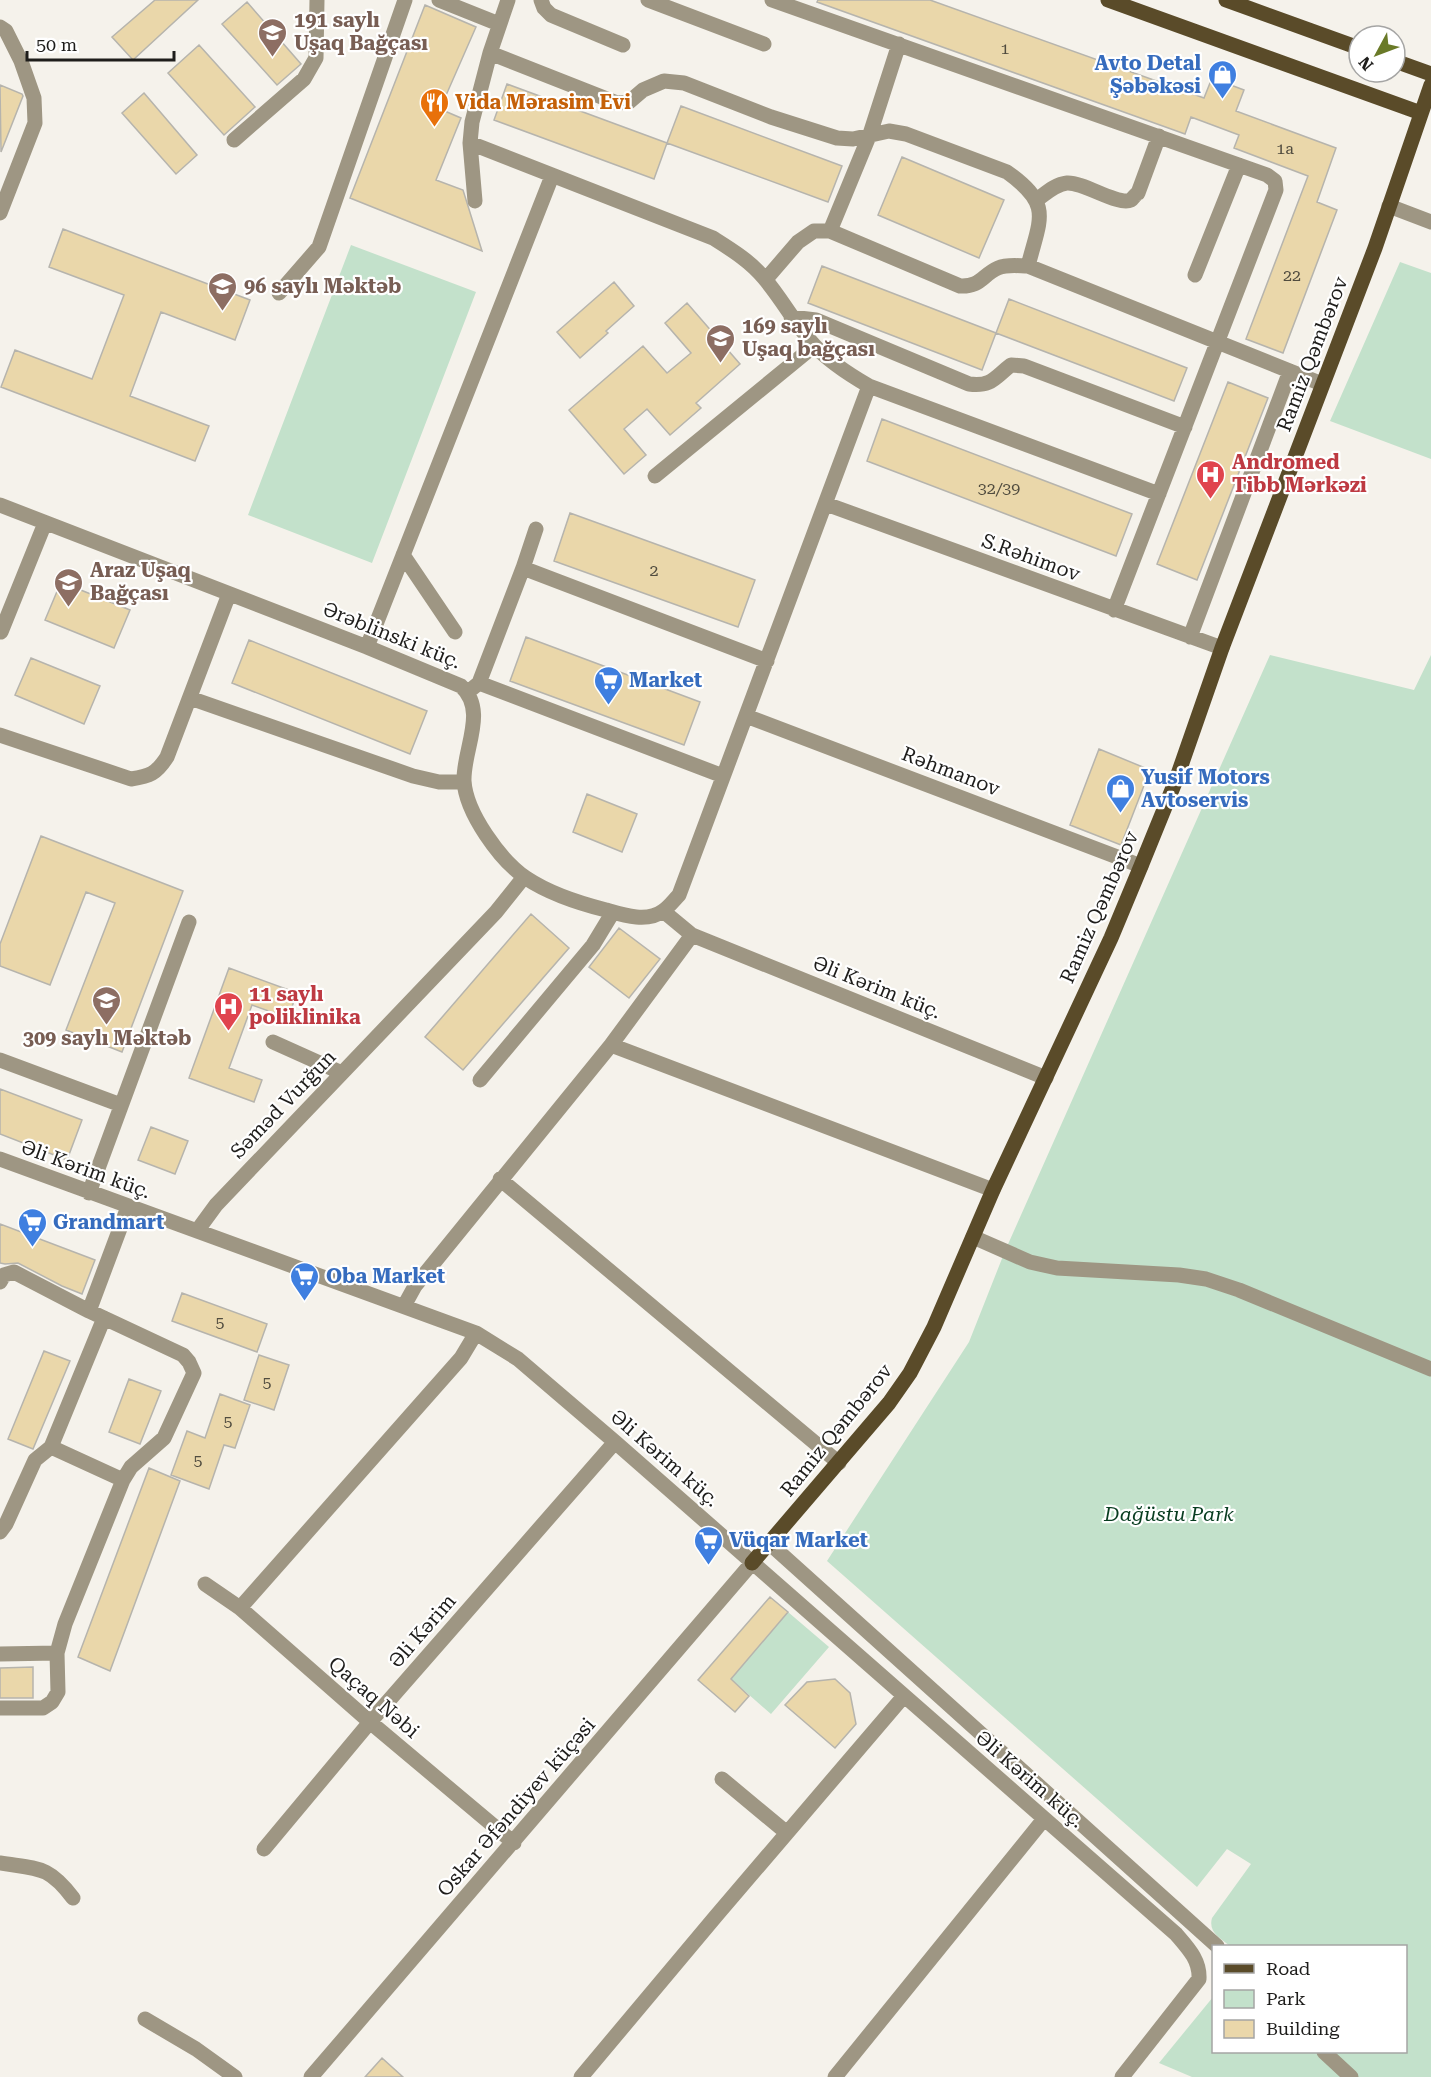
<svg xmlns="http://www.w3.org/2000/svg" width="1431" height="2077" font-family="'Roboto Serif',serif">
<style>
.green{fill:#c3e1cb}
.building{fill:#ead7aa;stroke:#b6b4ad;stroke-width:1.5}
.lines{fill:none;stroke-linecap:round;stroke-linejoin:round}
.minor{stroke:#9e9683;stroke-width:15}
.major{stroke:#5a4b29;stroke-width:15}
.labels{text-anchor:middle;dominant-baseline:central;stroke-width:4.5;stroke-linejoin:round;paint-order:stroke}
.number-label{font-size:16px;fill:#514c3f}
.education-label{font-size:20px;font-weight:bold;fill:#785e54;stroke:#fff;text-anchor:start}
.shop-label{font-size:20px;font-weight:bold;fill:#366cbe;stroke:#fff;text-anchor:start}
.food-label{font-size:20px;font-weight:bold;fill:#c56008;stroke:#fff;text-anchor:start}
.street-label{font-size:20px;fill:#1e1d1b;stroke:#fff}
.health-label{font-size:20px;font-weight:bold;fill:#be3a42;stroke:#fff;text-anchor:start}
.park-label{font-size:20px;font-style:italic;fill:#083d20;stroke:#fff}
</style>
<rect width="100%" height="100%" fill="#f5f2eb"/>
<path class="green" d="M351 245 476 292 372 563 248 515Z
M1400 262 1431 273V459L1330 421Z
M1270 655 1414 690 1431 655V2077H1192L1159 2063 1213 1997 1214 2052H1406V1946H1230C1220 1938 1208 1932 1212 1918L1251 1864 1227 1849 1197 1887 827 1561 969 1342 1005 1251Z
M788 1612 829 1647 771 1714 731 1679Z"/>
<path class="building" d="M155 0H198L133 60 112 37Z
M818 0H930L1204 98 1212 78 1244 90 1236 111 1336 148 1317 202 1337 210 1283 353 1246 339 1308 176 1234 148 1239 135 1191 117 1185 134 817 2Z
M247 2 301 64 277 85 222 24Z
M425 5 476 27 440 109 461 118 436 180 463 190 482 251 350 198Z
M199 45 255 107 224 135 168 73Z
M507 84 667 143 654 179 494 120Z
M0 85 22 94 23 96 1 152Z
M144 93 197 155 176 174 122 113Z
M681 106 842 166 828 202 667 143Z
M902 157 1004 200 979 258 878 215Z
M63 229 250 300 235 340 161 312 130 396 209 426 195 461 1 387 15 350 92 379 124 295 49 267Z
M822 266 996 333 982 370 808 303Z
M614 282 634 306 606 331 608 333 580 358 557 332Z
M1009 299 1187 368 1174 401 996 333Z
M687 303 740 364 696 403 701 408 670 435 647 409 624 429 646 455 624 474 569 410 643 346 667 373 691 353 665 323Z
M1228 382 1268 398 1197 580 1157 564Z
M882 419 1132 514 1116 556 867 461Z
M570 513 755 580 738 627 554 561Z
M61 582 130 610 114 648 45 620Z
M526 637 700 702 684 745 510 681Z
M249 640 427 711 410 754 232 683Z
M31 658 100 686 84 724 15 695Z
M1099 749 1150 770 1121 845 1070 825Z
M587 794 637 814 622 852 573 832Z
M41 836 183 891 122 1052 66 1030 115 903 86 892 50 985 0 966V944Z
M531 914 569 948 463 1070 425 1037Z
M619 928 660 959 629 998 589 967Z
M229 968 297 993 288 1018 252 1005 229 1068 262 1080 254 1102 189 1078Z
M0 1089 82 1120 67 1160 0 1134Z
M151 1127 188 1141 175 1174 138 1160Z
M0 1224 95 1260 82 1294 62 1286 18 1263 5 1264 0 1263Z
M182 1293 267 1324 257 1352 172 1321Z
M44 1351 70 1361 33 1449 8 1439Z
M259 1355 289 1365 274 1410 244 1400Z
M129 1379 161 1391 140 1444 109 1432Z
M220 1394 250 1405 235 1448 224 1445 209 1489 171 1475 187 1431 205 1438Z
M149 1468 180 1481 110 1671 78 1657Z
M770 1597 788 1612 731 1679 749 1696 735 1712 698 1680Z
M33 1667V1698H0V1668Z
M835 1679 850 1693 856 1724 835 1748 785 1705 807 1682Z
M382 2058 403 2077H365Z"/>
<g class="lines">
<path class="minor" d="M439 0 499 24
M541 0 544 8 551 15 623 45
M648 0 764 44
M772 0 1267 175 1275 181 1276 190 1114 610
M0 27 6 31 21 61 34 98 35 123 0 213
M899 44 870 134 830 231 960 286C981 287 982 275 998 268 1007 264 1019 266 1028 266L1322 384
M490 53 617 103 629 102 643 90 664 81 684 83 771 117 837 138 853 139 889 131 906 134 1007 172C1053 205 1040 218 1028 266
M234 140 304 79 316 58 317 0
M470 143 713 238C732 250 750 261 764 278 782 299 795 324 814 345 829 362 850 375 869 386L1159 494
M1038 199C1046 193 1056 184 1067 183 1084 182 1118 206 1131 200 1132 199 1137 193 1138 193L1159 136
M475 201 470 143 472 122 490 53 508 0
M1389 206 1431 222
M1195 275 1239 165
M766 279 798 242 814 231H830
M279 293 319 247 405 0
M791 317 816 320 969 384C992 387 995 377 1011 365L1024 366 1185 427
M655 476 814 346
M826 504 1222 648
M0 505 367 647 461 686C488 711 463 749 464 781 466 813 500 860 526 878 550 894 578 903 606 910 623 915 647 923 663 911 669 907 674 900 679 895L869 386
M403 555 455 632
M523 568 536 529
M1 632 45 523
M1190 637 1290 371
M367 647 552 176
M479 683 723 776
M468 692 479 683 523 568 767 661
M190 698 413 776 439 782H464
M746 716 1141 866
M0 735 131 779C150 776 156 774 167 757L229 594
M692 935 1046 1078
M273 1042 342 1073
M611 1045 993 1190
M0 1060 121 1105
M480 1080 593 945 613 912
M0 1159 476 1333 518 1359 615 1442 1176 1934C1188 1948 1200 1960 1199 1979L1122 2077
M500 1179 839 1463
M89 1193 189 922
M197 1231 216 1205 496 912 524 877
M973 1237 1030 1262 1057 1268 1179 1275 1206 1279 1239 1290 1431 1369
M0 1282 4 1275 14 1272 89 1311 183 1355 189 1362 194 1373 164 1438 131 1467 123 1480 65 1624 57 1653 58 1692 52 1702 43 1708H0
M404 1306 415 1286 611 1045 692 935 663 911
M89 1311 128 1207
M51 1447 123 1480
M0 1532 6 1524 35 1460 51 1447 104 1318
M769 1543 1217 1946
M205 1584 240 1608 370 1722 514 1843
M240 1608 461 1358 476 1333
M0 1654 57 1653
M722 1779 787 1833
M264 1849 370 1722 615 1442
M0 1863C38 1869 48 1865 73 1898
M145 2019 196 2049 235 2077
M1324 2052 1351 2077
M311 2077 752 1563
M581 2077 716 1916 904 1696
M835 2077 1044 1819"/>
<path class="major" d="M1108 0 1421 113
M1226 0 1359 48
M1395 61 1431 74
M752 1563 889 1403 910 1373 934 1327 993 1190 1111 938 1141 866 1176 780 1222 648 1375 248 1431 85"/>
</g>
<defs>
<symbol id="school-pin" viewBox="-11 -11 22 30"><path d="M0 17L-7.5 6A9.5 9.5 0 1 1 7.5 6Z" fill="#8d6e63" stroke="#fff"/><path d="M0-5L7-2L0 1L-7-2ZM-4 1L0 2.5L4 1V4Q0 6-4 4Z" fill="#fff"/></symbol>
<symbol id="shop-pin" viewBox="-11 -11 22 30"><path d="M0 17L-7.5 6A9.5 9.5 0 1 1 7.5 6Z" fill="#3f7fe0" stroke="#fff"/><path d="M-5-2.5h2.3a2.7 3.5 0 0 1 5.4 0H5L5.5 6h-11ZM-1.5-2.5h3a1.5 2.3 0 0 0-3 0Z" fill="#fff"/></symbol>
<symbol id="restaurant-pin" viewBox="-11 -11 22 30"><path d="M0 17L-7.5 6A9.5 9.5 0 1 1 7.5 6Z" fill="#e8710a" stroke="#fff"/><path d="M-5-6h1v4h1v-4h1v4h1v-4h1v5L-1.5 .5V6h-2V.5L-5-1ZM5-6V6H3V1.5H1.5Q1.5-4 5-6Z" fill="#fff"/></symbol>
<symbol id="hospital-pin" viewBox="-11 -11 22 30"><path d="M0 17L-7.5 6A9.5 9.5 0 1 1 7.5 6Z" fill="#e0444e" stroke="#fff"/><path d="M-5-5h3v3.5h4V-5h3V5h-3V1.5h-4V5h-3Z" fill="#fff"/></symbol>
<symbol id="supermarket-pin" viewBox="-11 -11 22 30"><path d="M0 17L-7.5 6A9.5 9.5 0 1 1 7.5 6Z" fill="#3f7fe0" stroke="#fff"/><path d="M-6-5.5h2.5l.6 2H6L4.5 2H-2.5L-4.4-4H-6ZM-1.5 3.2a1.3 1.3 0 1 0 .1 0ZM3 3.2a1.3 1.3 0 1 0 .1 0Z" fill="#fff"/></symbol>
</defs>
<g fill-rule="evenodd">
<use href="#school-pin" x="256" y="16" width="33" height="45"/>
<use href="#shop-pin" x="1206" y="58" width="33" height="45"/>
<use href="#restaurant-pin" x="418" y="86" width="33" height="45"/>
<use href="#school-pin" x="206" y="270" width="33" height="45"/>
<use href="#school-pin" x="704" y="322" width="33" height="45"/>
<use href="#hospital-pin" x="1194" y="458" width="33" height="45"/>
<use href="#school-pin" x="52" y="566" width="33" height="45"/>
<use href="#supermarket-pin" x="592" y="664" width="33" height="45"/>
<use href="#shop-pin" x="1104" y="772" width="33" height="45"/>
<use href="#school-pin" x="90" y="984" width="33" height="45"/>
<use href="#hospital-pin" x="212" y="990" width="33" height="45"/>
<use href="#supermarket-pin" x="16" y="1206" width="33" height="45"/>
<use href="#supermarket-pin" x="288" y="1260" width="33" height="45"/>
<use href="#supermarket-pin" x="692" y="1524" width="33" height="45"/>
</g>
<g class="labels">
<g class="number-label">
<text x="1005" y="48">1</text>
<text x="1285" y="148">1a</text>
<text x="1292" y="275">22</text>
<text x="999" y="488">32/39</text>
<text x="654" y="570">2</text>
<text x="220" y="1322">5</text>
<text x="267" y="1382">5</text>
<text x="228" y="1421">5</text>
<text x="198" y="1460">5</text>
</g>
<g class="education-label">
<text x="294" y="20">191 saylı<tspan x="294" dy="23">Uşaq Bağçası</tspan></text>
<text x="244" y="286">96 saylı Məktəb</text>
<text x="742" y="326">169 saylı<tspan x="742" dy="23">Uşaq bağçası</tspan></text>
<text x="90" y="570">Araz Uşaq<tspan x="90" dy="23">Bağçası</tspan></text>
<text x="107" y="1038" text-anchor="middle">309 saylı Məktəb</text>
</g>
<g class="shop-label">
<text x="1201" y="63" text-anchor="end">Avto Detal<tspan x="1201" dy="23">Şəbəkəsi</tspan></text>
<text x="629" y="680">Market</text>
<text x="1141" y="777">Yusif Motors<tspan x="1141" dy="23">Avtoservis</tspan></text>
<text x="53" y="1222">Grandmart</text>
<text x="326" y="1276">Oba Market</text>
<text x="729" y="1540">Vüqar Market</text>
</g>
<g class="food-label">
<text x="455" y="102">Vida Mərasim Evi</text>
</g>
<g class="street-label">
<text transform="translate(1312 354) rotate(-69)">Ramiz Qəmbərov</text>
<text transform="translate(1031 557) rotate(20)">S.Rəhimov</text>
<text transform="translate(392 635) rotate(22)">Ərəblinski küç.</text>
<text transform="translate(951 771) rotate(21)">Rəhmanov</text>
<text transform="translate(1099 907) rotate(-66)">Ramiz Qəmbərov</text>
<text transform="translate(877 987) rotate(22)">Əli Kərim küç.</text>
<text transform="translate(283 1104) rotate(-46)">Səməd Vurğun</text>
<text transform="translate(86 1169) rotate(20)">Əli Kərim küç.</text>
<text transform="translate(836 1430) rotate(-51)">Ramiz Qəmbərov</text>
<text transform="translate(665 1458) rotate(41)">Əli Kərim küç.</text>
<text transform="translate(422 1631) rotate(-49)">Əli Kərim</text>
<text transform="translate(374 1697) rotate(41)">Qaçaq Nəbi</text>
<text transform="translate(1030 1779) rotate(41)">Əli Kərim küç.</text>
<text transform="translate(516 1807) rotate(-49)">Oskar Əfəndiyev küçəsi</text>
</g>
<g class="health-label">
<text x="1232" y="462">Andromed<tspan x="1232" dy="23">Tibb Mərkəzi</tspan></text>
<text x="249" y="994">11 saylı<tspan x="249" dy="23">poliklinika</tspan></text>
</g>
<g class="park-label">
<text x="1169" y="1514">Dağüstu Park</text>
</g>
</g>
<rect x="1212" y="1945" width="195" height="108" fill="#ffffff" stroke="#a5a5a4" stroke-width="1.5"/>
<rect x="1224" y="1964" width="30" height="9" fill="#5a4b29" stroke="#a5a5a4" stroke-width="1.5"/>
<text x="1266" y="1975" font-size="18" fill="#1e1d1b">Road</text>
<rect x="1224" y="1990" width="30" height="18" fill="#c3e1cb" stroke="#a5a5a4" stroke-width="1.5"/>
<text x="1266" y="2005" font-size="18" fill="#1e1d1b">Park</text>
<rect x="1224" y="2020" width="30" height="18" fill="#ead7aa" stroke="#a5a5a4" stroke-width="1.5"/>
<text x="1266" y="2035" font-size="18" fill="#1e1d1b">Building</text>
<g transform="translate(1377 54) rotate(229)"><circle r="28" fill="#ffffff" stroke="#a5a5a4" stroke-width="1.5"/>
<path d="M0-4.5L10 22L0 15L-10 22Z" fill="#6a7a28"/>
<text y="-9" font-size="16" font-weight="bold" text-anchor="middle" fill="#1e1d1b">N</text>
</g>
<path d="M27 51v9h147v-9" fill="none" stroke="#1e1d1b" stroke-width="3"/>
<text x="36" y="51" font-size="18" fill="#1e1d1b" stroke="#ffffff" stroke-width="4.5" paint-order="stroke">50 m</text>
</svg>
